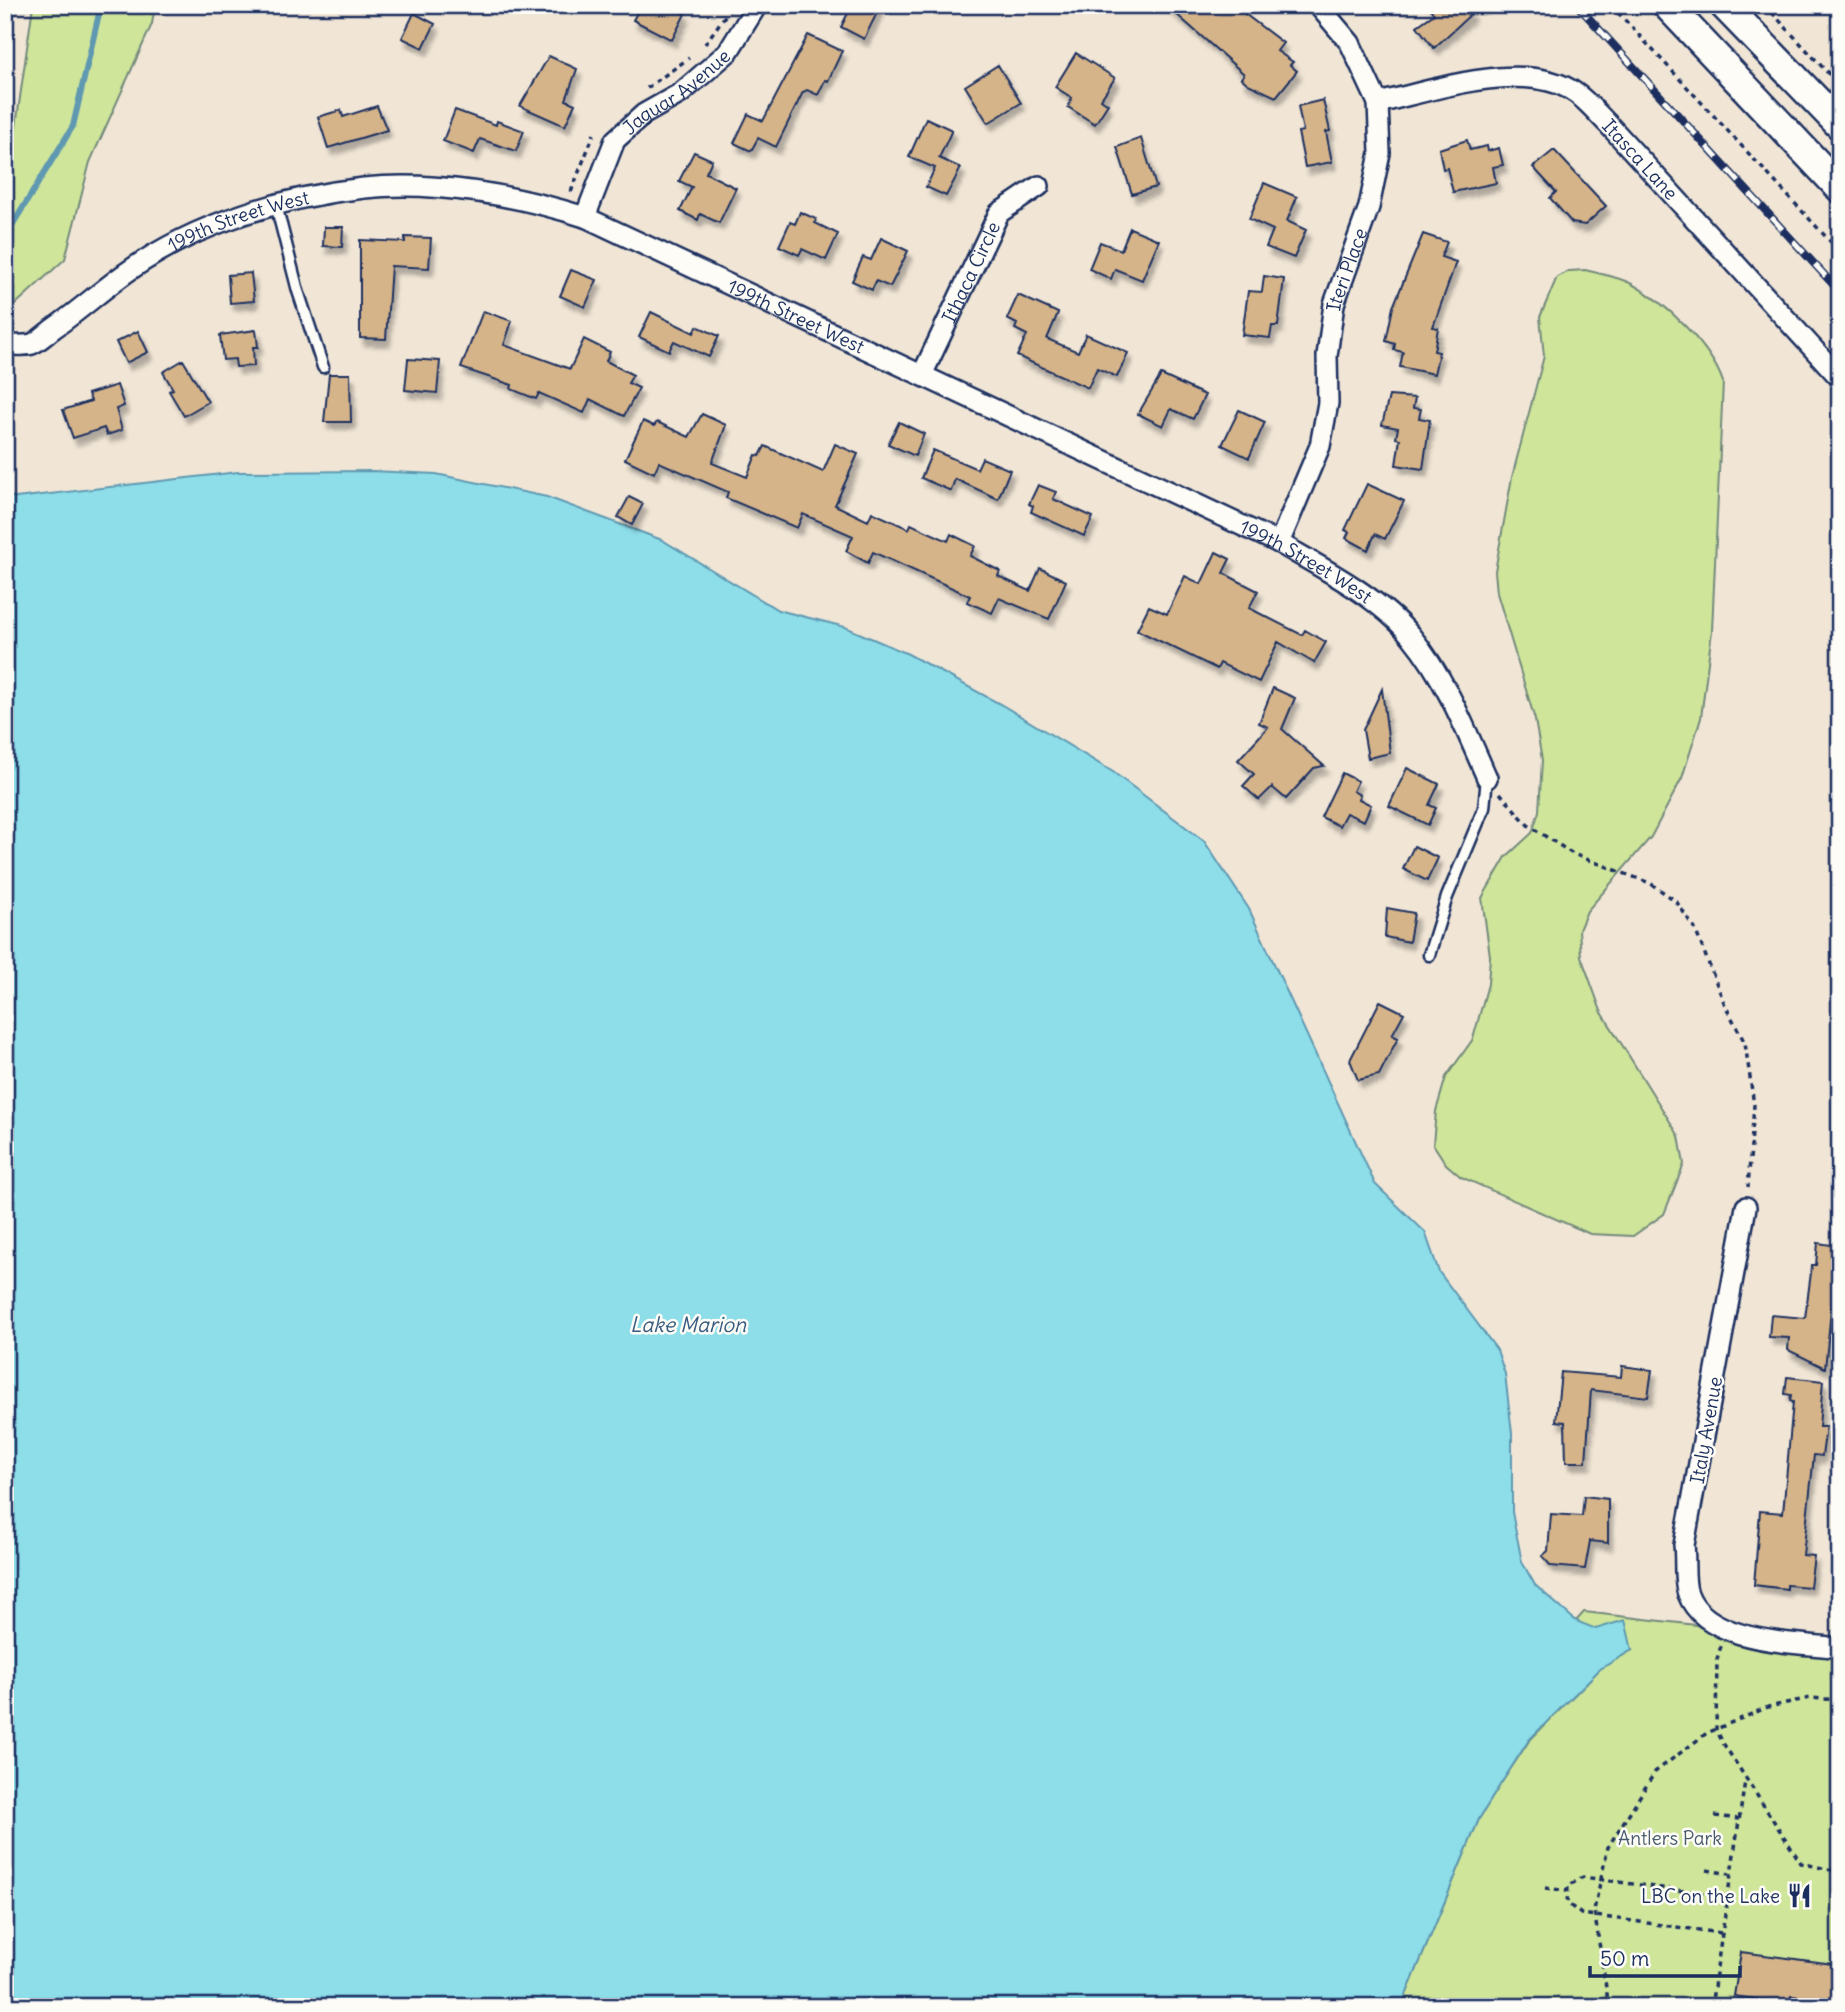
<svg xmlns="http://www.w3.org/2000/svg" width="1845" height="2012" font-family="Delius,sans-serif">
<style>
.green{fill:#cee59a;stroke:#748a7c;stroke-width:2}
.water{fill:#8ddee9;stroke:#5f98b1;stroke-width:2}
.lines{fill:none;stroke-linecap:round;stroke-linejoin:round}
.stream{stroke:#5f98b1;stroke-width:6}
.building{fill:#d6b489;stroke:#1b2f5e;stroke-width:2;filter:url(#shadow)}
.lane-casing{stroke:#1b2f5e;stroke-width:15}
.street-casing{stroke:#1b2f5e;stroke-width:24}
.secondary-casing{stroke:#1b2f5e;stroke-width:33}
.path{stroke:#1b2f5e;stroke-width:3.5;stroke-dasharray:5 5;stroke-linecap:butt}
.lane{stroke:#fdfcf7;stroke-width:10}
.street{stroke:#fdfcf7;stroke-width:19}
.secondary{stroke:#fdfcf7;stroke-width:28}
.rail-casing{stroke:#1b2f5e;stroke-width:8}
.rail{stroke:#fdfcf7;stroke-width:5;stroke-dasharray:16;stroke-linecap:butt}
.labels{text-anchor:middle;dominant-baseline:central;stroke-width:5;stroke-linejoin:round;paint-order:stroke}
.street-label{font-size:19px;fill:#1b2f5e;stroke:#fdfcf7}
.park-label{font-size:19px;fill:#485c6d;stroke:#fdfcf7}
.poi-label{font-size:19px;fill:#1b2f5e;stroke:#fdfcf7;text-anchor:end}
.water-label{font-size:21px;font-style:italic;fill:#385b81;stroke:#fdfcf7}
</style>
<defs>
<filter id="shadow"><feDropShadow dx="4" dy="7" stdDeviation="2" flood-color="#0004"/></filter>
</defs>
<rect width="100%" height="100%" fill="#f1e6d6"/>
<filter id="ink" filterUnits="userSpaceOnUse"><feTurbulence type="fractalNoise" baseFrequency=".0143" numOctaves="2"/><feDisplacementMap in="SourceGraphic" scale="14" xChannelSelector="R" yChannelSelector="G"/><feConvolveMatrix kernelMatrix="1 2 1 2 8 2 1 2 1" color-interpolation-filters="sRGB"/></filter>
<g filter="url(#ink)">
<path class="green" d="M33 5H155L152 24 90 162 65 259 5 314V145L15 133Z
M1585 270C1600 274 1619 277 1632 284 1665 302 1711 346 1723 382L1712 631 1701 718 1682 778 1651 837 1587 911 1579 930 1581 956 1601 1011 1679 1136 1684 1164 1664 1214 1633 1236 1590 1234 1461 1177 1446 1164 1433 1144 1436 1111 1446 1077 1473 1039 1488 984 1490 956 1482 898 1506 857 1532 833 1539 811 1542 760 1535 720 1497 593 1495 571 1512 477 1544 356 1540 317 1557 277 1569 271Z
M1584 1612 1696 1625 1718 1638 1840 1657V2007H1401L1479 1819 1500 1785 1529 1741 1600 1669 1632 1650 1576 1621Z"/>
<path class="water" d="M372 471 436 474 547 497 662 540 778 610 845 627 908 654 1002 705 1113 772 1204 841 1249 909 1375 1184 1425 1232 1439 1272 1497 1350 1505 1374 1512 1433V1512L1522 1562 1535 1585 1576 1621 1596 1629 1625 1620 1632 1650 1600 1669 1529 1740 1500 1785 1479 1819 1401 2007H5V494L16 498 238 472Z"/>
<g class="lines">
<path class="stream" d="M5 237 73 126 101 5"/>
</g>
<path class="building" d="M641 5H669L685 14 672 40 633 20Z
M852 5H881L864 39 841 27Z
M1166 5H1233L1283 43 1277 51 1293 62 1290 65 1297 71 1276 97 1248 84 1241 78 1244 74Z
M1427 5H1464L1471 14 1434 48 1417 26 1434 14Z
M414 13 435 24 423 48 402 38Z
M808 35 842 51 828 81 825 80 818 95 807 90 803 92 776 147 758 138 751 151 734 143 748 114 763 121Z
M1076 53 1115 78 1101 99 1108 104 1095 124 1068 107 1072 98 1055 87Z
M549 56 577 69 566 100 575 104 565 126 520 106Z
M998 65 1021 103 988 123 965 86Z
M1323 100 1330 131 1326 132 1332 162 1305 167 1298 132 1303 131 1298 106Z
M377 106 387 130 328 148 318 117 341 110 343 117Z
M455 110 496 125 497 121 524 131 516 151 480 139 474 153 443 141Z
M926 118 952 130 939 158 961 168 946 196 926 187 935 168 909 157Z
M1141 138 1156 187 1132 194 1117 147Z
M1467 140 1470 150 1487 146 1488 151 1499 148 1503 165 1493 167 1496 183 1453 192 1447 168 1443 169 1439 149Z
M1554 150 1606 206 1585 225 1572 223 1550 198 1556 192 1533 167Z
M694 152 712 160 706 173 736 188 719 223 700 214 698 220 680 211 692 187 679 181Z
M1264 183 1297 197 1287 221 1306 230 1294 258 1266 247 1273 230 1249 219Z
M800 212 816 219 815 223 838 234 826 260 802 249 799 255 779 246 790 222 795 224Z
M324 227H343L342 247 323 246Z
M1130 228 1159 240 1142 280 1115 269 1111 279 1089 269 1100 242 1121 250Z
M1423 234 1447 242 1441 257 1456 262 1433 327 1438 328 1434 351 1439 352 1434 374 1400 367 1403 352 1394 350 1395 344 1386 341 1393 307Z
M405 237 431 238 429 268 391 266 386 339 360 338V240L405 242Z
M881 238 908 251 890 287 876 281 872 290 852 281 863 257 871 260Z
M571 270 597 280 585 307 560 296Z
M251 273 254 301 230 303 228 275Z
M1264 276 1284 279 1278 326H1272L1270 338 1242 335 1248 291 1262 292Z
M1018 295 1058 313 1047 339 1078 352 1086 334 1128 353 1117 377 1097 368 1088 388 1017 356 1027 335 1015 329 1017 324 1007 319Z
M483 311 512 321 504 345 570 369 584 339 610 352 606 361 633 375 628 383 639 388 624 416 590 399 584 413 539 393 536 399 511 389 512 385 461 368Z
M651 312 694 333 697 326 719 336 709 357 674 341 669 351 639 337Z
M256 330 258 347H253L254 366 236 367 235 359 223 360 220 335Z
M138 331 148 352 126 363 116 342Z
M408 359 440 361 437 393 405 390Z
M183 360 208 402 184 416 169 391 173 389 163 372Z
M329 374H350L351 422H324Z
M1161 375 1205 395 1193 419 1171 409 1163 426 1138 414Z
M117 385 124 406 116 409 122 430 107 435 104 428 73 438 63 410 91 401 88 394Z
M1389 396 1415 398 1413 408 1421 409 1419 418 1430 420 1423 469 1396 465 1400 439 1396 438 1398 428 1382 425Z
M1239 410 1265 422 1249 458 1222 445Z
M702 414 726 425 712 463 747 477 756 455 760 456 765 446 823 472 835 444 858 454 835 505 868 521 872 512 909 529 911 524 948 541 951 534 975 546 970 556 1000 571 998 576 1030 591 1040 568 1066 581 1049 619 999 598 992 613 967 602 970 596 873 552 868 563 846 551 853 536 803 514 797 528 726 498 728 492 659 462 654 473 625 459 643 421 654 426 657 422 689 437Z
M899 422 924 434 915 456 888 444Z
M933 450 977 469 982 458 1010 470 998 499 955 479 951 491 921 478Z
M1367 484 1404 501 1385 539 1375 534 1368 550 1346 538 1349 532 1345 530Z
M1038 485 1056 492 1053 499 1093 517 1084 536 1031 512 1033 506 1029 504Z
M629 497 643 504 632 525 618 517Z
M1216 552 1230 559 1223 573 1258 591 1249 608 1302 635 1305 630 1326 642 1314 663 1278 642 1259 682 1220 663 1217 669 1137 630 1149 606 1167 614 1185 576 1201 584Z
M1273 688 1295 698 1282 729 1324 766 1314 768 1286 799 1272 787 1259 800 1243 786 1254 774 1238 760 1268 727 1259 723Z
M1382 689 1390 753 1368 758 1363 730Z
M1407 768 1439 784 1429 805 1436 808 1428 825 1389 806Z
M1342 773 1358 781 1353 791 1360 795 1359 799 1371 805 1364 821 1346 813 1339 826 1321 817Z
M1414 846 1438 858 1427 881 1403 869Z
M1387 908 1414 913 1409 942 1385 937Z
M1380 1001 1404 1013 1392 1035 1398 1038 1379 1075 1358 1080 1350 1060Z
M1818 1243 1838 1246 1825 1368 1788 1350 1789 1338 1769 1337 1771 1315 1805 1318 1812 1265H1816Z
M1622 1366 1652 1370 1648 1397 1591 1390 1586 1462H1566L1565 1422 1556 1421 1561 1372 1621 1377Z
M1787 1377 1823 1381 1819 1427H1826L1822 1456 1814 1455 1803 1555 1814 1556 1810 1587 1787 1585V1589L1754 1585 1760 1511 1783 1513 1793 1402 1790 1401 1791 1395 1785 1394Z
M1584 1496 1608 1499V1543L1590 1541 1585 1569 1551 1566 1542 1556 1548 1551 1551 1514 1582 1516Z
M1741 1952 1840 1965V2003L1791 1996 1790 2004 1734 1996Z"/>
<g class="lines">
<defs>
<path id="lane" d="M276 205 298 291 323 367
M1429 955 1447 897 1484 808 1487 778"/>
<g id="street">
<path id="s1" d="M1378 103C1432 91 1528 57 1577 94 1588 102 1598 114 1608 124L1840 378"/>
<path id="s2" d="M585 217 615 140 644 114 681 93 728 52 757 5"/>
<path id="s3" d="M5 345C13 345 24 346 32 344 39 341 47 333 54 328 80 310 104 288 130 270 197 223 283 197 364 188 434 180 519 196 585 217L1279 543C1322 568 1379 597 1411 636 1445 677 1466 730 1487 778"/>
<path id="s4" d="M922 375 999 213 1039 186"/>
<path id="s5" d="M1279 543 1320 446 1328 403 1327 356 1334 304 1369 207 1380 153 1378 103 1350 43 1318 5"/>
<path d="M1746 1207 1684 1545C1686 1560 1683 1581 1688 1594 1707 1644 1795 1642 1840 1648"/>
</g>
<path id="secondary" d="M1667 5 1840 188
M1724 5 1840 125"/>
</defs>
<use href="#lane" class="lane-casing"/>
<use href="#street" class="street-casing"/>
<use href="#secondary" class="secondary-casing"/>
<path class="path" d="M1611 5 1840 252
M1765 5 1840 86
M705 44 729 10
M647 88 689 58
M571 192 594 134
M1500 793 1528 825 1573 854 1650 883 1676 901 1695 929 1725 1005 1745 1043 1754 1105 1748 1187
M1721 1646 1717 1659 1716 1729 1723 1743 1801 1863 1840 1872
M1715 1816 1739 1819
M1707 1870 1730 1874
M1545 1888 1567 1891
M1721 1933 1581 1914 1567 1903 1568 1886 1583 1877 1726 1897
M1609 2007 1594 1910 1608 1847 1655 1772 1707 1733 1768 1707 1810 1698 1840 1700
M1711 2007 1745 1781"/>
<use href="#lane" class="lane"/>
<use href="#street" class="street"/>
<use href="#secondary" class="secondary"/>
<defs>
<path id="rail" d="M1577 5 1840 292"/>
</defs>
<use href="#rail" class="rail-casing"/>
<use href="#rail" class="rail"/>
</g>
</g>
<defs>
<symbol id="restaurant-bare" viewBox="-9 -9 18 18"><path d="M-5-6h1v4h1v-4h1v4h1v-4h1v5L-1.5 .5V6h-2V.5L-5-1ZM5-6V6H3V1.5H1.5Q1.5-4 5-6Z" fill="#1b2f5e" stroke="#fdfcf7" stroke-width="2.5" paint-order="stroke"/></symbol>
</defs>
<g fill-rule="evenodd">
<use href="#restaurant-bare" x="1782" y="1878" width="35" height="35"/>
</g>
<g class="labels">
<g class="street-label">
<text stroke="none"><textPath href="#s2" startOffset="161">Jaguar Avenue</textPath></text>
<text stroke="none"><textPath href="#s1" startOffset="296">Itasca Lane</textPath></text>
<text stroke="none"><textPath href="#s3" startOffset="270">199th Street West</textPath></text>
<text stroke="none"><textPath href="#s5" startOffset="285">Iteri Place</textPath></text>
<text stroke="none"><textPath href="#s4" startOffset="114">Ithaca Circle</textPath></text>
<text stroke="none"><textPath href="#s3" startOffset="858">199th Street West</textPath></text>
<text stroke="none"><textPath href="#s3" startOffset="1424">199th Street West</textPath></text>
<text transform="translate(1706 1430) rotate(-80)">Italy Avenue</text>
</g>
<g class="park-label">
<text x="1670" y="1838">Antlers Park</text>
</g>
<g class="poi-label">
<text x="1780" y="1896">LBC on the Lake</text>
</g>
<g class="water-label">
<text x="688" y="1324">Lake Marion</text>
</g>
</g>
<rect width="1845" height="2012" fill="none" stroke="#fdfcf7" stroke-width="28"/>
<rect x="14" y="14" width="1817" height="1984" fill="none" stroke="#1b2f5e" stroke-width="2.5" filter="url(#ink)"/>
<path d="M1590 1966v10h150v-10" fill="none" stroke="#1b2f5e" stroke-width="3.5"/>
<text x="1600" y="1966" font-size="21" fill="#1b2f5e" stroke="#fdfcf7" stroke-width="5" paint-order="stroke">50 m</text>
</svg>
